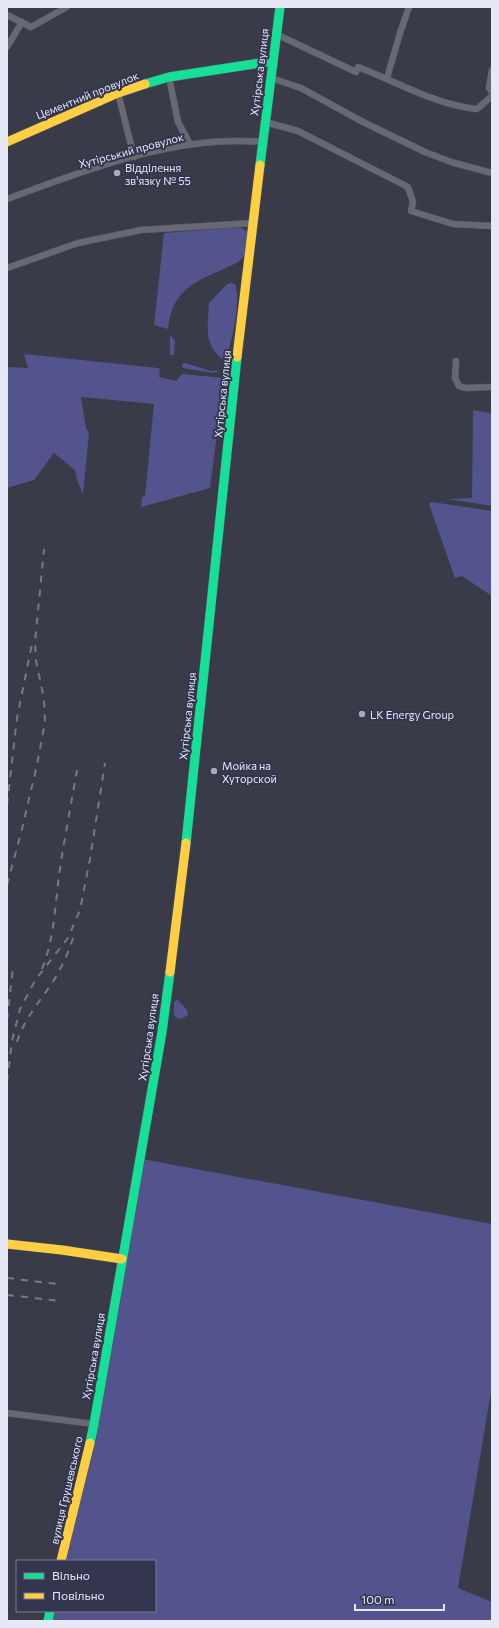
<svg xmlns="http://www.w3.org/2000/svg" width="499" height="1628" font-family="Commissioner,sans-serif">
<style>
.green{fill:#53538d}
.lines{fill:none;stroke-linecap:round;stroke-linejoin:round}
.street-casing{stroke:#565863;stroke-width:7}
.fast-casing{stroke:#565863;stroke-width:10}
.slow-casing{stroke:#565863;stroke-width:10}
.street{stroke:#686873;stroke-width:6}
.fast{stroke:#16e098;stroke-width:9}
.slow{stroke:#ffcf43;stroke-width:9}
.rail{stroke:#787883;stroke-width:2;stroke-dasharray:7 7;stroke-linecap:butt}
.poi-dot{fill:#aaabba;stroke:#34354e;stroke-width:1.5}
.labels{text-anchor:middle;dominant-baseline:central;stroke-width:4;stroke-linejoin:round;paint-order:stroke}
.street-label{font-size:11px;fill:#e6e8f8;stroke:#34354e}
.poi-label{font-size:11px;fill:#e6e8f8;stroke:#34354e;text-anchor:start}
</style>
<rect width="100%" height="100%" fill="#3a3b48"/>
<path class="green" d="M239 227 247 231C247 238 247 246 245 253 242 262 234 264 226 268 194 282 172 290 168 329L154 325 164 233Z
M231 283 235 284C241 298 233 346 224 359H222C203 343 208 325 209 303L227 284Z
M170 334 175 341 174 355H170Z
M24 354 158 368 160 369 159 377 176 381 182 374 224 378 210 488 141 507 142 497 145 496 154 404 81 397 86 428 89 433 83 494 78 483 75 470 54 453 34 480 7 488V367L28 368Z
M185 363 211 371 217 370V372L212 373 183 368 182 364Z
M473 410 492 413V506L448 499 472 498Z
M432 502 492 511V596L462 576 455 578 429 504Z
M177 999 187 1010 188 1015 183 1018 178 1019 174 1015V1002Z
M142 1159 492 1224V1386L458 1588 492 1602V1621H49L51 1611H155V1561H63Z"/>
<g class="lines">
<defs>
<path id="street" d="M7 15 31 27 67 7
M276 34 356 72 358 67C397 82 436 105 477 109L492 96
M7 47 22 22
M492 70 489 88 492 92
M169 77 178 122 190 144
M271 78 301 88 363 122 425 152 451 162 492 173
M387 78 400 33 409 7
M118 93 134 157
M265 122 298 131 408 187 413 202 411 211 453 224 492 226
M7 199C87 170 176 134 263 142
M7 268 78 243 141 230 253 223
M456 361 455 378 459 386 466 388 492 387
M7 1413 94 1424"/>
<path id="fast" d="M145 84 169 77 273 61
M260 165 280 7
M186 843 237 357
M90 1443 94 1424 162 1032 170 972
M48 1621 50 1611"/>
<path id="slow" d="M7 142 118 93 145 84
M237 357 260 165
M170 972 186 843
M7 1244 62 1250 122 1259
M61 1561 90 1443"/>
</defs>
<use href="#street" class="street-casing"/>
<use href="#fast" class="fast-casing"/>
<use href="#slow" class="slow-casing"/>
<use href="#street" class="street"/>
<use href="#fast" class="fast"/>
<use href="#slow" class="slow"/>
<path class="rail" d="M7 805 17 718 32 644
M7 885 22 829 37 765 45 722 44 699 36 661 35 642 44 549
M42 969C54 940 55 906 59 876 64 840 71 805 77 770
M7 1020 13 968
M17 1042C25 1016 44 997 57 975 64 962 70 949 74 935
M7 1082 12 1041 20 1009 36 979 68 938 80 910 90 859 105 763
M7 1278 57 1284
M7 1295 60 1301"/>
</g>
<g class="poi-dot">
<circle cx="117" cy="173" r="4"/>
<circle cx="362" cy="714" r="4"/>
<circle cx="214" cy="771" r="4"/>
</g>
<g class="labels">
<g class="street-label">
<text transform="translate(259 72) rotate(-83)">Хутірська вулиця</text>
<text transform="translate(87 95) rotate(-22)">Цементний провулок</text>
<text transform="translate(131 150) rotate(-15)">Хутірський провулок</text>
<text transform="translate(222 394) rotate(-84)">Хутірська вулиця</text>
<text transform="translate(187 716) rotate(-84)">Хутірська вулиця</text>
<text transform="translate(148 1037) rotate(-82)">Хутірська вулиця</text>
<text transform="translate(93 1356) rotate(-80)">Хутірська вулиця</text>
<text transform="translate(66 1490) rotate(-77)">вулиця Грушевського</text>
</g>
<g class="poi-label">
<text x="125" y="167">Відділення<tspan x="125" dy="13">зв'язку № 55</tspan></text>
<text x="370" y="714">LK Energy Group</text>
<text x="222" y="765">Мойка на<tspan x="222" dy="13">Хуторской</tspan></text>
</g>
</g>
<rect width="499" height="1628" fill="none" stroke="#e6e8f8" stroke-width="16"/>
<rect x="16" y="1560" width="140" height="52" fill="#34354e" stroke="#7b7d92"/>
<rect x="24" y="1573" width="20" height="6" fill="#16e098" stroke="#7b7d92"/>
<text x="52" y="1580" font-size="12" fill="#e6e8f8">Вільно</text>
<rect x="24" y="1593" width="20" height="6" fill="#ffcf43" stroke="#7b7d92"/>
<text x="52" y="1600" font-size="12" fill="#e6e8f8">Повільно</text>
<path d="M355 1604v6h89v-6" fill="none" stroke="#e6e8f8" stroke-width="2"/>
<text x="361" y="1604" font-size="12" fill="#e6e8f8" stroke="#34354e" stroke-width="3" paint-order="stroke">100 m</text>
</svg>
